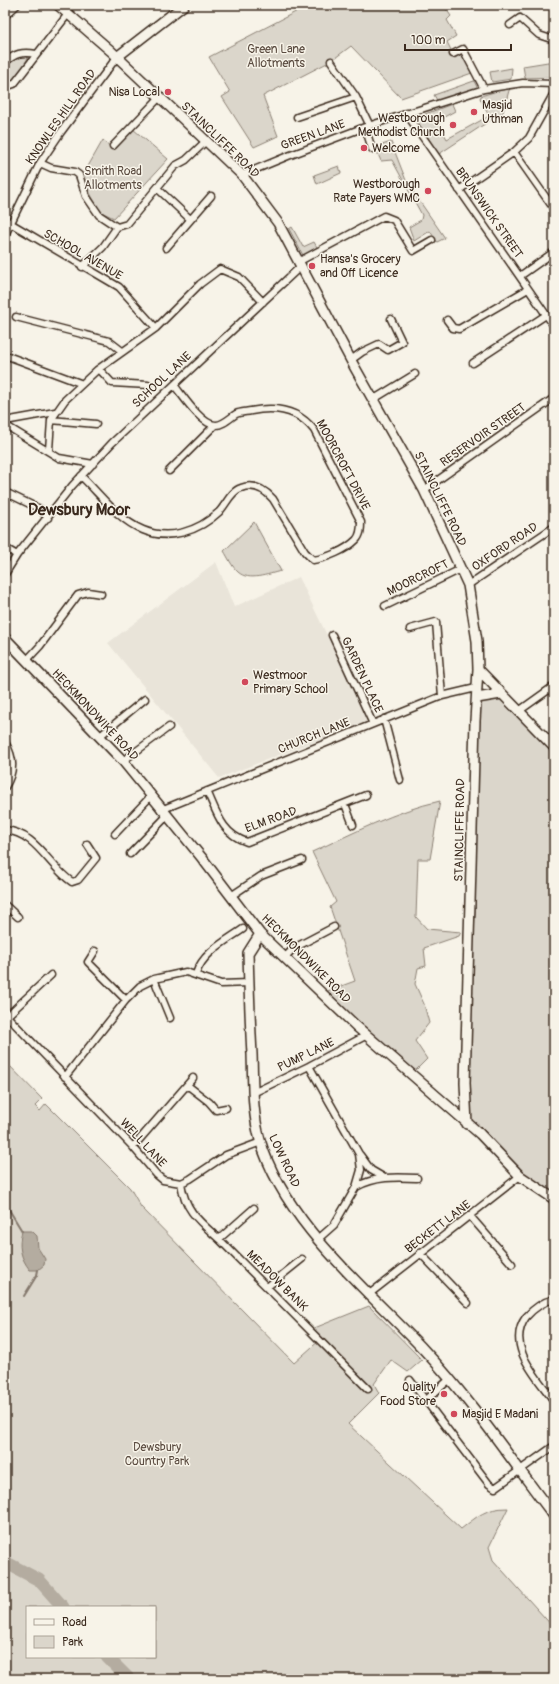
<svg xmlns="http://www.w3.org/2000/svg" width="559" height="1684" font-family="Pangolin,sans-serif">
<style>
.built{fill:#e9e4d9}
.green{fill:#dbd6cb;stroke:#8b8074;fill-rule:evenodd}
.water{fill:#b4aca0;stroke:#84786c}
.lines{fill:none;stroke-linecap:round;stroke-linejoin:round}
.stream{stroke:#84786c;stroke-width:2}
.river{stroke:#b4aca0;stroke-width:13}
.street-casing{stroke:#3b2a1e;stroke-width:9}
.secondary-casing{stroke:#3b2a1e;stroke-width:12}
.street{stroke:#f7f3e8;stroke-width:6}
.secondary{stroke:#f7f3e8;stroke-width:9}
.poi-dot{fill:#d1495b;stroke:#f7f3e8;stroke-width:1.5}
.labels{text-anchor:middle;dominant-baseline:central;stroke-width:3;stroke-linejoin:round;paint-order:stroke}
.park-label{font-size:12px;fill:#5b4c41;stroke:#f7f3e8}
.poi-label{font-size:12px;fill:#3b2a1e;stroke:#f7f3e8;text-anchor:start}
.street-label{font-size:12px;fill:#3b2a1e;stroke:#f7f3e8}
.district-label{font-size:16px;font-weight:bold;fill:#3b2a1e;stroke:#f7f3e8}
</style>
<rect width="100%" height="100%" fill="#f7f3e8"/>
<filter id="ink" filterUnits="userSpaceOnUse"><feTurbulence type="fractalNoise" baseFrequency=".025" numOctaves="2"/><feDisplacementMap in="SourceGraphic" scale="8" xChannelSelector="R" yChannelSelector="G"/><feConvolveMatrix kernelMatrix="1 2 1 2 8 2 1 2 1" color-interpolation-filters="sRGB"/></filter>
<g filter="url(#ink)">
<path class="built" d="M216 562 234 607 299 577 368 721 219 778 108 643Z"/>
<path class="green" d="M309 5H443L451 16 447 20 456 36 447 42 455 58 462 54 472 73 401 98 351 46 331 61 263 96 278 136 254 147 222 97 230 92 209 57Z
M19 55H28L27 60 12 83H5V68Z
M554 61V77L525 78 523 66Z
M512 68 511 79 492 82 490 72Z
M474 81 478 89 438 102 434 95Z
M510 87 503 112 439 154 417 121 420 116 452 104 455 111 437 121 447 139 489 116 480 98 481 96Z
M133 129 168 159 114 218 99 211 82 177 103 140 113 149Z
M391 142 407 183 445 238 437 242 430 231 414 241 409 227 421 220 422 215 392 160 381 161 377 152 383 150 382 145Z
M339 166 341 173 317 184 314 175Z
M292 227 303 247 314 242 318 249 304 257 289 229Z
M254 522 281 571C268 574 249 582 238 572 232 567 228 557 224 551Z
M501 694 554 747V1199L520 1176 467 1124 465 1083 475 912V721L477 698Z
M440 801 430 859H418L416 917 427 929 461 932 459 936 424 948 426 966 418 968 415 984 424 1004 429 1023 415 1041 427 1059 412 1074 322 993 355 981 330 907 336 902 312 852C354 833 395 811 440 801Z
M5 1061 42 1099 35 1106 40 1111 46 1104 130 1188 141 1207 294 1363 321 1339 312 1329 369 1306 422 1360 408 1372 391 1360 374 1384 379 1393 348 1424 461 1529C478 1516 485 1508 508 1508L489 1547 493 1560 554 1628V1679H5ZM27 1607H155V1657H27Z"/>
<path class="water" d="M22 1231H32L37 1236 38 1248 45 1259 44 1265 38 1270H30C20 1258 18 1245 22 1231Z"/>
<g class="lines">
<path class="stream" d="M5 1203 22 1231
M24 1296 37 1275 38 1270"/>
<path class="river" d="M5 1562 39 1580 63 1607
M107 1657 129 1679"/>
<defs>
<path id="street" d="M5 16 17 5
M510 25 520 18 539 35 554 40
M453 54 463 49 484 89
M331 61 356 97 370 126
M5 62C15 54 22 51 36 54
M5 87 14 84 68 14
M406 113 554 326
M297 117 356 97
M365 127 372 149
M113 146 159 98
M514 152 554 209
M40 163 51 168 75 172 79 175 86 196 99 215 117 227
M242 175 288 156 365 127 484 89 523 83 554 84
M157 188 190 219
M459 190 514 152 529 138 554 93
M5 220 119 287 156 328
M5 235 40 163 61 132 117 57
M166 248 211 196
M298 262 384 216 394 220 413 251 432 240
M82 267 103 247 117 227 127 224 175 166 186 160 206 141
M520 276 554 252
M16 317 109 341 122 351
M447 320 453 328 459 329 528 289
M5 355 80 383
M351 360 362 352 379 344 388 350 402 342 391 319
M473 363 546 315
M99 369 112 383 148 385
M374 399 415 374
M51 420 96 424
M5 421 55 412
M5 425 59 458 93 464
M49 450 51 420 65 400 97 370 156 328 200 284 220 269 239 277 263 302
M169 471 215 425
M81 476C101 495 117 519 143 530 169 541 199 531 219 512 226 505 231 491 241 488 254 483 265 490 273 499L305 552 313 560C327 558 346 550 356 540 361 535 361 528 361 522L314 430C298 409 275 406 251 411 246 412 240 412 236 414 230 418 222 426 215 425 201 424 183 396 174 385
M424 490 554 398
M5 492 40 509 48 518
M5 548 17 555
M5 574 17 555 72 486 112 443 300 267
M468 585 554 527
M385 606 461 569
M410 629 436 622 442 696
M332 635 373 724
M27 660 40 646 78 595 88 592 101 594
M519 711 554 686
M384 719 400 780
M100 736 145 699
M5 742C14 758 15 771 5 787
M123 761 169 727
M207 791C217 813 222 834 247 842L366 795
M345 804 353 825
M161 810 442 696 476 688
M5 830C37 833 48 866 72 882L78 880 96 858 87 844
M115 834 151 796
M130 854 167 816
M231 896 261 876 302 860
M5 905 18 917
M95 951 88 962 126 1000
M284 958 294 948 334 927
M196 974C202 953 226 941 243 929
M154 979 170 1018
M5 1014 133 1147 157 1175 163 1180 181 1183 190 1179 226 1155 261 1142
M7 1016 51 975
M309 1066 359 1154 361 1170 356 1187 334 1225 317 1240
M65 1077 126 1000 140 986 154 979 186 972 221 984 249 983
M187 1085 209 1102 216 1110 226 1108
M253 1093 309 1066 367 1035
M133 1147 193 1078
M360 1155 371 1170 383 1177
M181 1183C185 1211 199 1221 219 1239L368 1389
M356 1187C376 1176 395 1177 417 1178
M470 1216 512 1264
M219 1239 254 1208
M420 1253 468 1303
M267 1287 302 1259
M368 1295 520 1176
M554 1299C542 1302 534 1308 526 1317 505 1346 537 1377 554 1401
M410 1380 489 1484 495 1488 554 1446
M426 1400 450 1379"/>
<path id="secondary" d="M58 5 111 51 242 175 278 223 354 366 424 490 468 585 477 641 478 669 475 721 465 1083 467 1124
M117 57 184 5
M5 638 123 761 202 858 260 934 356 1026 480 1134 520 1176 554 1199
M478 669 554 747
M477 698 501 694
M260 934 248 953C249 987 250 1020 252 1054 253 1083 252 1112 260 1140 285 1224 367 1289 424 1350 472 1401 512 1461 554 1516"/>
</defs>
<use href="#street" class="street-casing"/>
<use href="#secondary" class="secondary-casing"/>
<use href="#street" class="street"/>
<use href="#secondary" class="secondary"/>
</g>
</g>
<g class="poi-dot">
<circle cx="168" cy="92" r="4"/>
<circle cx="474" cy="112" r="4"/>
<circle cx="453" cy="125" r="4"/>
<circle cx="364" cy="148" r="4"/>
<circle cx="428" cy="191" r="4"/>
<circle cx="312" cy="266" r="4"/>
<circle cx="245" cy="682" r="4"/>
<circle cx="444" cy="1394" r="4"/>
<circle cx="454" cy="1414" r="4"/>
</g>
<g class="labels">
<g class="park-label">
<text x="276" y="49">Green Lane<tspan x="276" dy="14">Allotments</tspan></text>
<text x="113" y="171">Smith Road<tspan x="113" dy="14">Allotments</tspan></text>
<text x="157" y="1447">Dewsbury<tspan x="157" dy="14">Country Park</tspan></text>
</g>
<g class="poi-label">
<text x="160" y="92" text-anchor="end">Nisa Local</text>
<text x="482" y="105">Masjid<tspan x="482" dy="14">Uthman</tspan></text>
<text x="445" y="118" text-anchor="end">Westborough<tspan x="445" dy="14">Methodist Church</tspan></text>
<text x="372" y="148">Welcome</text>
<text x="420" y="184" text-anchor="end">Westborough<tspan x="420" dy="14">Rate Payers WMC</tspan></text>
<text x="320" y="259">Hansa's Grocery<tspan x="320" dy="14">and Off Licence</tspan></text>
<text x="253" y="675">Westmoor<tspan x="253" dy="14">Primary School</tspan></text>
<text x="436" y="1387" text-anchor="end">Quality<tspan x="436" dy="14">Food Store</tspan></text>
<text x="462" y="1414">Masjid E Madani</text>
</g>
<g class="street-label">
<text transform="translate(61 117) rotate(-55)">KNOWLES HILL ROAD</text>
<text transform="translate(313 135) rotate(-20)">GREEN LANE</text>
<text transform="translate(220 140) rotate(44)">STAINCLIFFE ROAD</text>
<text transform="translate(489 213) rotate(55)">BRUNSWICK STREET</text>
<text transform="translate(83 255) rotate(30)">SCHOOL AVENUE</text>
<text transform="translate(162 380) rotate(-43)">SCHOOL LANE</text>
<text transform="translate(483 435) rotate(-35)">RESERVOIR STREET</text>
<text transform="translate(343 465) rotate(62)">MOORCROFT DRIVE</text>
<text transform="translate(440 499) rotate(64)">STAINCLIFFE ROAD</text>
<text transform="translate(505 547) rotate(-34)">OXFORD ROAD</text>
<text transform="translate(418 578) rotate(-26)">MOORCROFT</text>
<text transform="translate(362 675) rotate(65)">GARDEN PLACE</text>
<text transform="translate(95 715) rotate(47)">HECKMONDWIKE ROAD</text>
<text transform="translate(314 736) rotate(-22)">CHURCH LANE</text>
<text transform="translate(271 820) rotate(-20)">ELM ROAD</text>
<text transform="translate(460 830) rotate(-89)">STAINCLIFFE ROAD</text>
<text transform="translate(306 959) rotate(45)">HECKMONDWIKE ROAD</text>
<text transform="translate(306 1055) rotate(-26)">PUMP LANE</text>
<text transform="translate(143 1143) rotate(47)">WELL LANE</text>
<text transform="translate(284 1161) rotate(65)">LOW ROAD</text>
<text transform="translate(438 1227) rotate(-37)">BECKETT LANE</text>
<text transform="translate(277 1281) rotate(45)">MEADOW BANK</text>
</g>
<g class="district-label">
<text x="79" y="510">Dewsbury Moor</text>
</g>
</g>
<rect width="559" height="1684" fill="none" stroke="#f7f3e8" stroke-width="20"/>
<rect x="10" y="10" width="539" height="1664" fill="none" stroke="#3b2a1e" stroke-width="1.5" filter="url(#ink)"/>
<rect x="26" y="1606" width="130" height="52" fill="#f7f3e8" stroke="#aca397"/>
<rect x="34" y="1619" width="20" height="6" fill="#f7f3e8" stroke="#aca397"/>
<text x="62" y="1626" font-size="12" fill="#3b2a1e">Road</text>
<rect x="34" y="1636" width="20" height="12" fill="#dbd6cb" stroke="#aca397"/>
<text x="62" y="1646" font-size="12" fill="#3b2a1e">Park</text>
<path d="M405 44v6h106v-6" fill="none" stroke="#3b2a1e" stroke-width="2"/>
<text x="411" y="44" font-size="12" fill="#3b2a1e" stroke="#f7f3e8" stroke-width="3" paint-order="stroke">100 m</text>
</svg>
